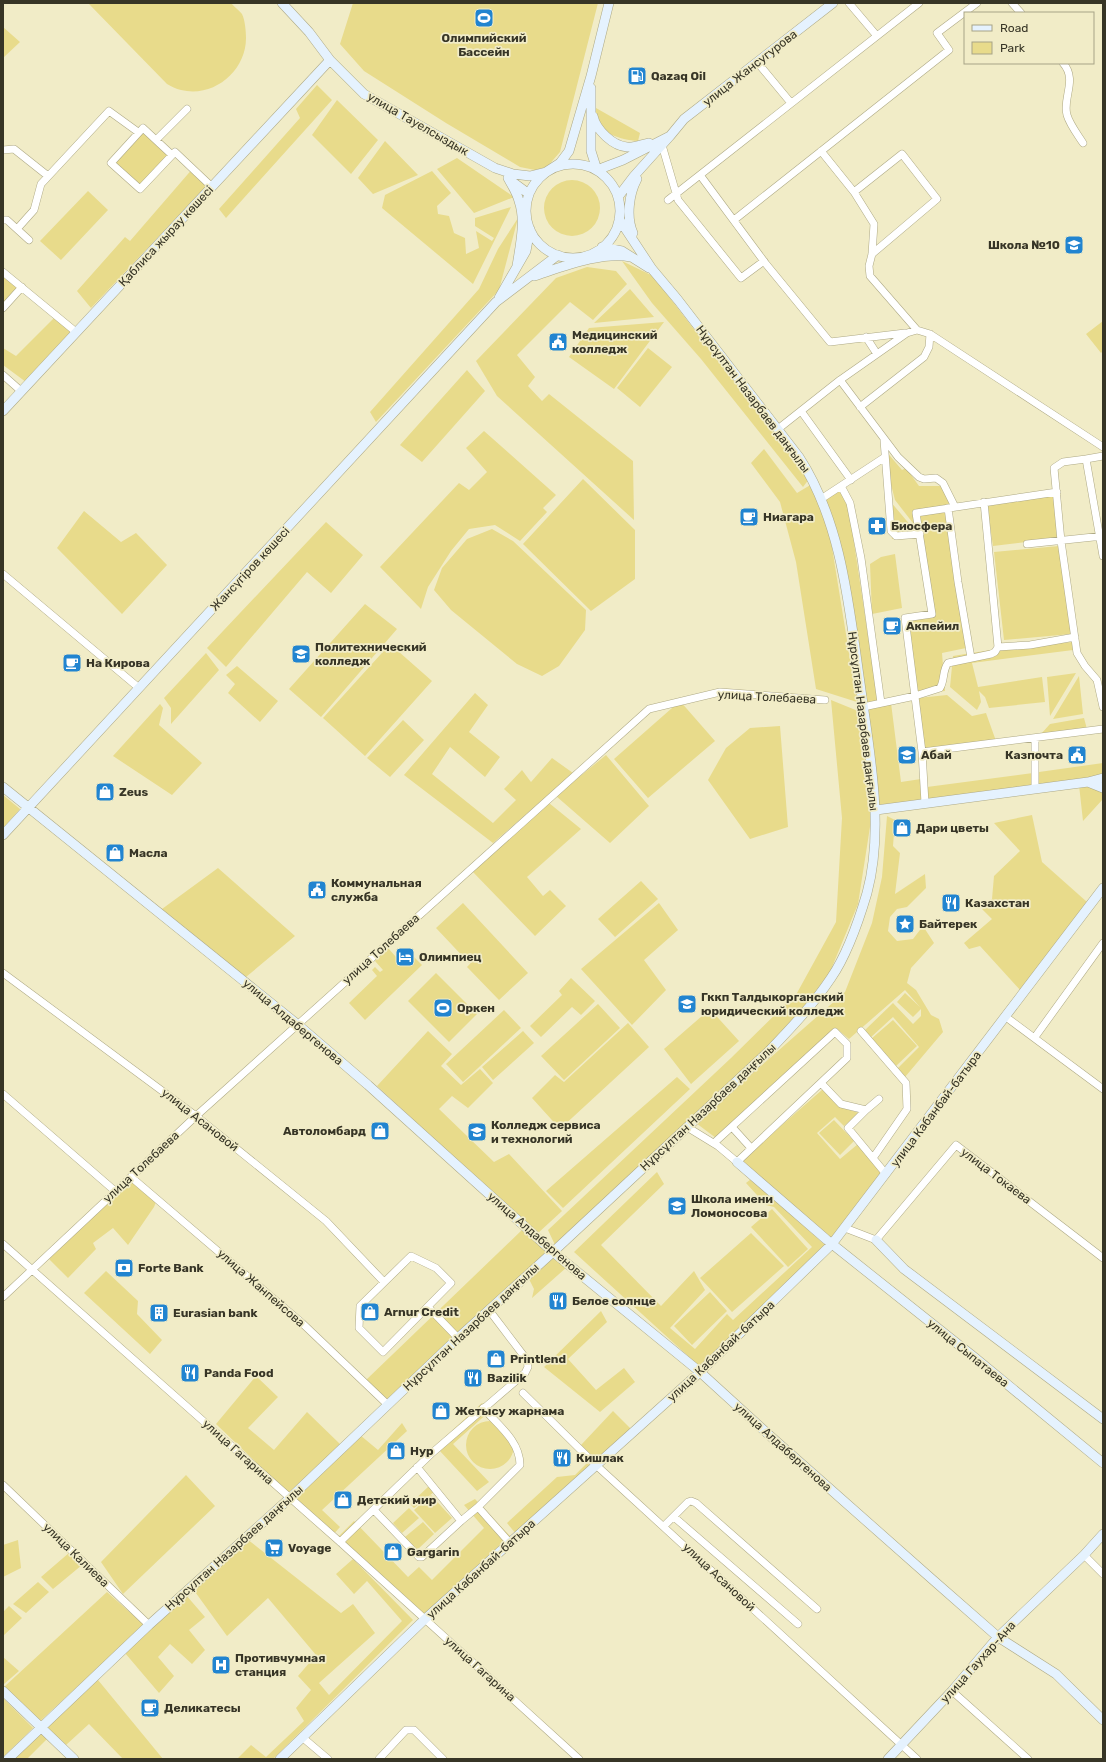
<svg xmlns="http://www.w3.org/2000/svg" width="1106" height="1762" font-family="Rubik,sans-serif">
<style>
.green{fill:#e8db8b}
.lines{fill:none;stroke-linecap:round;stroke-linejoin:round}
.street-casing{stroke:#aea985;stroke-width:8}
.secondary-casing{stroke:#aea985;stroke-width:10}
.street{stroke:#fff;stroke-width:7}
.secondary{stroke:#e5f2fe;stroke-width:9}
.labels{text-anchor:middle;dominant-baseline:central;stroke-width:3.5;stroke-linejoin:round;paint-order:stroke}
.poi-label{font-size:12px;font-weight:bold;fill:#373526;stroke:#f1ecc7;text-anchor:start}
.street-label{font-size:12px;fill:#373526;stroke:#f1ecc7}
</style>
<rect width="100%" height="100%" fill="#f1ecc7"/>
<path class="green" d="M88 3H231C234 7 239 10 242 14 245 20 246 31 246 38 246 71 214 98 181 90 176 89 171 86 167 84Z
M353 3H598L560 152 547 167 535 170 520 167 446 123 364 71 340 44Z
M3 27 20 42 3 58Z
M317 85 332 100 226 218 219 209 300 118 296 109Z
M337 100 378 140 351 174 312 135Z
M596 108 640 133 638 141C619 140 591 131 596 108Z
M143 132 168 154 140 185 115 162Z
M385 141 418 175 373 194 358 178Z
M457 158 514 197 474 213 437 169Z
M194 167 211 181 91 308 77 291 125 237 130 241Z
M432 171 451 193 437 206 438 214 449 216 454 233 465 238 466 254 479 248 476 231 492 241 494 238 475 226V218L511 207 473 284 382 208 385 195Z
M544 208a28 28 0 1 1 56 0a28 28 0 1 1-56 0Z
M88 191 108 210 61 260 40 241Z
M518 218 499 290 376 422 370 412 479 289 498 249Z
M622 261 653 276 809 479 803 487 701 359 652 303Z
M587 267 616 271 627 284 593 320 570 302 517 355 535 377 528 386 542 401 549 394 633 461 634 520 497 396 476 361 556 278Z
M3 275 17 287 3 303Z
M630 289 654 317 594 323Z
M54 318 72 332 26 382 3 365V348L16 356Z
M1103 321V351L1101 353 1086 334Z
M664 322 614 389 569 357 589 328Z
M648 348 672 367 640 407 617 388Z
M467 370 485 391 422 462 400 445Z
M484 431 556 495 543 508 547 512 520 541 495 525 469 529 451 551 428 587 421 609 380 567 459 483 469 490 487 472 466 448Z
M764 449 797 493 812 484 829 529 857 702 816 689 796 562 780 502 751 463Z
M885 450 902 470 906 468 919 486H942L951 505 914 511 916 527 895 500 885 461Z
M583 479 635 530V579L591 611 523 544Z
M841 490 848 503 878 702 866 703 824 500Z
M1054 496 1057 538 993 546 987 505Z
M890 501 917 533 892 539Z
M946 510 966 648 942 653 945 691 916 694 907 619 933 615 918 514Z
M84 511 121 542 136 533 167 565 122 614 57 548Z
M326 522 363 555 331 593 307 572 226 667 207 648Z
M492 529 513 541 586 610 585 630 559 666 542 676 517 664 451 610 434 590 442 568 467 539Z
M1059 546 1071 634 1004 640 994 552Z
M895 554 902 608 872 614 870 564 881 557Z
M365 604 397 629 321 717 289 689Z
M1073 642V650L972 663 978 687 1042 677 1045 702 989 708 985 697 979 691 981 702 977 710 950 687 953 656 1003 648Z
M390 644 432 681 365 756 323 718Z
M206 653 219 670 171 724V708L164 698Z
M237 666 278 701 260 722 228 693 235 684 226 675Z
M1076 673 1050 716 1047 677Z
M1079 676 1083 714 1053 719Z
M475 693 488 705 469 732 500 757 485 777 450 747 432 774 493 823 516 800 504 789 522 770 531 782 552 758 573 773 493 843 404 775Z
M947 695 972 716 986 713 996 741 925 749 918 698Z
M831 700 858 711 872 814 858 904 830 972 777 1042 555 1245 548 1230 731 1058 797 993 836 922 842 818Z
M680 701 715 741 648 798 614 759Z
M891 703 901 782 921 779 923 801 878 807 866 708Z
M160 704 163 708 159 725 202 763 172 795 113 756Z
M1084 718 1087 729 1041 734 1050 724Z
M403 720 424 740 390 777 367 758Z
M780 726 788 827 750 839 708 780 726 748 750 728Z
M606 755 649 806 610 843 556 796Z
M1103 763V779L1037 785 1039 772Z
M1033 773V787L927 799V787Z
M1079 785 1090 787 1103 792V799L1083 821Z
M3 795 20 809 3 828Z
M549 803 581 829 527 877 543 896 550 890 566 906 535 936 472 871Z
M1032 815 1042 862 1087 902 1021 991 980 946 969 949 964 943 992 919 982 909 992 899 994 876 1020 851 994 823Z
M887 816 895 820 893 846 900 853 895 894 925 874 926 888 907 907 897 909 890 917 888 931 897 941 913 939 923 926 934 943 911 968 907 983 916 990 931 1015 939 1019 943 1032 905 1077 897 1069 919 1047 893 1017 870 1038 865 1030 893 1003 913 1024 921 1016V1009L913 1017 897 1002 905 993 920 1007 905 990 849 1039 836 1028 716 1138 696 1123 845 992 872 923 882 877Z
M218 868 295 936 246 977 162 909Z
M641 881 658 899 615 937 598 919Z
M463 903 528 973 499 1000 467 967 482 951 469 963 436 928Z
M659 903 678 930 644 960 666 990 632 1025 581 969Z
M388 948 396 957 405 948 422 965 365 1020 349 1003 377 976 372 970 375 967 380 972 383 970 375 961Z
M436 973 477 1014 449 1042 408 1001Z
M571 978 595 1001 581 1015 572 1007 541 1037 530 1026 562 995 559 991Z
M598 1004 620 1028 564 1080 541 1056Z
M710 1009 739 1041 691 1084 664 1049Z
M504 1010 521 1028 463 1082 446 1064Z
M893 1020 917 1046 896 1066 871 1039Z
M628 1023 649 1047 560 1129 532 1098 555 1075 564 1082Z
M428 1031 452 1054 441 1066 461 1085 480 1069 493 1083 468 1108 452 1096 439 1109 494 1162 509 1154 562 1211 537 1234 377 1086Z
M523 1031 534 1043 493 1080 482 1067Z
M677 1077 690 1089 563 1208 546 1191Z
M823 1089 840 1107 859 1113 844 1126 835 1117 817 1133 840 1159 858 1144 883 1174 831 1240 741 1161Z
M834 1120 854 1141 840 1155 819 1133Z
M657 1172 664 1184 601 1245 661 1306 694 1271 705 1290 670 1328 695 1349 727 1314 733 1320 812 1247 774 1207 766 1205 746 1183 751 1179 826 1246 699 1366 574 1252Z
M131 1181 156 1202 154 1207 128 1245 113 1228 93 1243 96 1249 68 1278 49 1259Z
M772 1209 808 1249 788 1267 751 1227Z
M523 1229 547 1251 387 1399 366 1380Z
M751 1233 784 1266 732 1312 700 1278Z
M554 1255 567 1267 532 1298 534 1289 529 1279Z
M106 1271 138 1301 137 1314 162 1340 150 1354 84 1293Z
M710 1292 727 1311 692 1345 674 1326Z
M601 1311 607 1322 568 1359 596 1390 624 1368 635 1382 600 1412 544 1367Z
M256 1376 278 1397 248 1428 274 1450 307 1412 341 1445 288 1493 216 1424Z
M482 1403 490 1411 453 1444 489 1482 477 1491 439 1450 448 1442 445 1437Z
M613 1411 633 1431 598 1461 581 1445Z
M466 1445a24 24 0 1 1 48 0a24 24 0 1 1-48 0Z
M402 1423 407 1431 322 1510 340 1527 332 1536 292 1500 360 1435 378 1450Z
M587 1463 592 1467 516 1534 507 1523 557 1477 575 1475Z
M186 1475 215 1506 123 1594 101 1562Z
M429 1486 434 1492 414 1508 410 1504Z
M431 1495 452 1518 435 1533 414 1510Z
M475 1499 512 1538 425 1616 338 1537 354 1521 408 1577 419 1567 432 1580 484 1528 464 1505Z
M409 1508 419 1518 402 1533 393 1523Z
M423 1522 434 1534 417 1550 405 1537Z
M247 1539 341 1613 353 1604 375 1633 319 1683 329 1695 402 1621 367 1581 354 1594 336 1574 353 1559 413 1620 273 1759H237L251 1745 266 1757 304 1721 296 1708 311 1690 298 1676 316 1655 268 1598 227 1636 193 1589Z
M18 1540 21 1568 3 1577V1545Z
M70 1552 82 1565 53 1589 41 1577Z
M38 1582 49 1592 26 1613 13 1604Z
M107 1592 144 1625 39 1722 4 1687Z
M186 1595 205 1617 189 1630 205 1650 192 1664 170 1644 158 1657 174 1676 159 1693 125 1653Z
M9 1606 22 1618 3 1636V1612Z
M3 1657 19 1671 4 1684H3Z
M98 1680 163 1759H123L89 1724 66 1745 46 1727Z
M3 1698 33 1728 3 1757Z
M40 1732 47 1739 27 1759H12Z"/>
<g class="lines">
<defs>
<path id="street" d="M849 3 877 36
M1012 3 1021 13
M757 62 791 103
M1063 63C1078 80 1062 98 1067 115 1070 125 1078 135 1083 143
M156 140 187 109
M662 145 678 200 741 278 764 261
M3 150 14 149 48 176
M821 151 854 192 874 224 872 254 869 266 870 276 917 330
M172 155 143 128 111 163 140 189 175 152 212 187
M700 175 766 264 830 342 905 333
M854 192 902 154 937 199 872 254
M668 200 919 3
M3 220H7L29 240
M734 220 949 50 937 33 977 3
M17 229 34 210 41 184 109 111 138 132
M3 272 76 332
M3 308 22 287
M866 337 877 354
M3 375 21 391
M840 380 898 457 919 477 924 479 936 478 943 483 955 507
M860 407 924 357 929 347 930 334
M801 411 851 480
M778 429 840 380 907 333 917 330 930 334 1103 447
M884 440 891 531 896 536 920 534
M1086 459 1103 456
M841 486 850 503 861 558 881 703
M821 499 885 457
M948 508 958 582 971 658
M1027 544 1103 536
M1103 556 1086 459 1063 462 1054 468 1061 541 1077 653 1085 666 1097 680 1103 707
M3 574 139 688
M998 647 1030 645 1075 637
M863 707 915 696 940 688C945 680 942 671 948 663L991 654 995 652 998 647 984 502
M1035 738V789
M922 752 905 618 932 614 916 513 1057 492
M925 803 922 752 1103 729
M3 973 196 1116 326 1221 384 1282
M1006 1017 1103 1089
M861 1031 906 1083 907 1109 873 1158
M1035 1037 1103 943
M821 1083 841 1104 866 1110 848 1128 886 1174
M3 1094 115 1191
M866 1110 879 1099
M687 1127 718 1146 737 1162 847 1058V1044L835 1032 714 1143
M732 1127 751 1148
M131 1177 302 1323 388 1405
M845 1228 876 1240 956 1145 1103 1258
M3 1244 340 1542 579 1759
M411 1256 436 1268 451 1283 383 1352 359 1328 360 1306Z
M3 1297 196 1116 649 709 720 692 825 700
M428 1307 458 1338
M523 1393 597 1466 917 1759
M483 1408C498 1425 520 1441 520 1465L478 1507 510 1543
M3 1485 149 1625
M374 1510 419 1557H422L461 1521 417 1467
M674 1517 798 1624
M461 1521 478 1507
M664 1526 688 1502 691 1501 696 1503 817 1609
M340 1542 432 1453 525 1373 528 1367 527 1360 489 1310
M1084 1555 1103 1574
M952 1691 1028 1759
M302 1737 328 1759
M379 1759 406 1730H414L443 1759"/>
<path id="secondary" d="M282 3 309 32 330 60 364 94 495 168 513 174 530 176 546 172 560 163 569 151 591 76 609 3
M591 88V151L597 170 623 160 670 136 634 176 618 197
M593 116C596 130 613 146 627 147 634 148 643 144 649 143
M670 136 684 119 833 3
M526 211a47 47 0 1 1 94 0a47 47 0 1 1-94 0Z
M508 178C512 185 517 193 519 201 526 221 520 246 517 266
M510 180 529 194
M633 233C626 217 629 194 637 179
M602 247 622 251 649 268
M534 276C562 267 602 251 631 257
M499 298 526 251 530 229
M3 411 330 60
M1088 782 1103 778
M3 787 297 1024 368 1085 553 1252 700 1372 768 1434 933 1580 998 1637 1056 1674 1103 1720
M876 810 1088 782 1103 788
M3 835 496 302 558 255
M737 1162 827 1240 974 1357 1103 1463
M876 1240 904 1269 1103 1419
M3 1691 74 1759
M8 1759 149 1625 290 1498 458 1338 553 1252 769 1051C791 1028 813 1005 831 978 847 955 859 920 867 893 885 827 869 750 860 683 849 607 842 523 799 457L678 300 652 269 619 219
M280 1759 425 1619 700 1372 832 1244 1103 888
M888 1759 952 1691 998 1637 1084 1555 1103 1534"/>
</defs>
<use href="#street" class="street-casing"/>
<use href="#secondary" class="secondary-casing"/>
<use href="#street" class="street"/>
<use href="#secondary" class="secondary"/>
</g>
<defs>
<symbol id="stadium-square" viewBox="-11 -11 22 22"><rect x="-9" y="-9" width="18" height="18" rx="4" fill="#2184d0" stroke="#f1ecc7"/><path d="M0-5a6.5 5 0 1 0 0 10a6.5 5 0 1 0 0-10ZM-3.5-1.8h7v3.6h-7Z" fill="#fff"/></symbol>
<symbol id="fuel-square" viewBox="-11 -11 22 22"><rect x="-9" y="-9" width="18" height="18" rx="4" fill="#2184d0" stroke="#f1ecc7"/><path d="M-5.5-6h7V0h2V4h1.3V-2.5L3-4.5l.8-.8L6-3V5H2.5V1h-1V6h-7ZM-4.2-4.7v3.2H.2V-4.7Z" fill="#fff"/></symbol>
<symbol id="school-square" viewBox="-11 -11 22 22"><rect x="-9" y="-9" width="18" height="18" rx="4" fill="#2184d0" stroke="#f1ecc7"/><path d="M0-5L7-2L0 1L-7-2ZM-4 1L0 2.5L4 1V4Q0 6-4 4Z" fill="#fff"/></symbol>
<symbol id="civic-square" viewBox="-11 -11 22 22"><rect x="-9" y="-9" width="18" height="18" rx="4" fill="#2184d0" stroke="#f1ecc7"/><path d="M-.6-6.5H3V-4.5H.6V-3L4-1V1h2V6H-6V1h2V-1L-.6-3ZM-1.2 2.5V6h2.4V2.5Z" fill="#fff"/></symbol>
<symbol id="cafe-square" viewBox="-11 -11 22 22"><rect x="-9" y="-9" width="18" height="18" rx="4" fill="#2184d0" stroke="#f1ecc7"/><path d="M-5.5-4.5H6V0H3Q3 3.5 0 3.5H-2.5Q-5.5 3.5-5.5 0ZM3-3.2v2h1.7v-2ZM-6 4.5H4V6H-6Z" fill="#fff"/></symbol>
<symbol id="pharmacy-square" viewBox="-11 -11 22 22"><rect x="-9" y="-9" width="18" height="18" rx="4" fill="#2184d0" stroke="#f1ecc7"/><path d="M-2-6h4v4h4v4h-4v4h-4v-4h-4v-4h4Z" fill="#fff"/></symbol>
<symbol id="university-square" viewBox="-11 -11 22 22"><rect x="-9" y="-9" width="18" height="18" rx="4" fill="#2184d0" stroke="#f1ecc7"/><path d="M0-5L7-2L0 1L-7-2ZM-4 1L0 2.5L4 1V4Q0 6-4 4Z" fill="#fff"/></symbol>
<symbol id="shop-square" viewBox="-11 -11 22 22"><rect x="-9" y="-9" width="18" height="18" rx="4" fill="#2184d0" stroke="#f1ecc7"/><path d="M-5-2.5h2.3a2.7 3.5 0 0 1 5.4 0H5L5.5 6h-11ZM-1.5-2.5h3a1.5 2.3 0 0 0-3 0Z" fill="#fff"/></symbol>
<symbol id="restaurant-square" viewBox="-11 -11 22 22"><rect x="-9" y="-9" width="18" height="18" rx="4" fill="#2184d0" stroke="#f1ecc7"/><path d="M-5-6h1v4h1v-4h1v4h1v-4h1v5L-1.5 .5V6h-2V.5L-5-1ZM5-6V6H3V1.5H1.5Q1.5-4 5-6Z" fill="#fff"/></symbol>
<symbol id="sight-square" viewBox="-11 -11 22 22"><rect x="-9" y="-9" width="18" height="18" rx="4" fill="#2184d0" stroke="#f1ecc7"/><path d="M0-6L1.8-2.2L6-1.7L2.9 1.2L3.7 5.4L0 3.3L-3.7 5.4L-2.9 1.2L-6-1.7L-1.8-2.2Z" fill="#fff"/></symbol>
<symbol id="hotel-square" viewBox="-11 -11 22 22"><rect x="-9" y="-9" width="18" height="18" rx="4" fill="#2184d0" stroke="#f1ecc7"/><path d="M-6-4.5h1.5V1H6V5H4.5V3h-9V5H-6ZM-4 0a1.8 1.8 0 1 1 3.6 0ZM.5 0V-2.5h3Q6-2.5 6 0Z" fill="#fff"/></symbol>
<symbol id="bank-square" viewBox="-11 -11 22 22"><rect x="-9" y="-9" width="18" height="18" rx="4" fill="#2184d0" stroke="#f1ecc7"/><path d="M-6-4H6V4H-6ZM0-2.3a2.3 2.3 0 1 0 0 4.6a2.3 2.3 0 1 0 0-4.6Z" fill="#fff"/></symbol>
<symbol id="building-square" viewBox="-11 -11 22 22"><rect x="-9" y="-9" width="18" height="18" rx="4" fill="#2184d0" stroke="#f1ecc7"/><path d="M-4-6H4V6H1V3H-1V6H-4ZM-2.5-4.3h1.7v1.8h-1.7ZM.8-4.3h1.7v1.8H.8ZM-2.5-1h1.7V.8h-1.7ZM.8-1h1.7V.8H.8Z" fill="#fff"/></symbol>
<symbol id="supermarket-square" viewBox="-11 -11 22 22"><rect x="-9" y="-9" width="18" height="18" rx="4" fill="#2184d0" stroke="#f1ecc7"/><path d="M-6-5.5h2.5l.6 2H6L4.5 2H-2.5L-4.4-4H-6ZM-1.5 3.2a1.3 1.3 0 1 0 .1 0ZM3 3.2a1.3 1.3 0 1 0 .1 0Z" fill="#fff"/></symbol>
<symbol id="hospital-square" viewBox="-11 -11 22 22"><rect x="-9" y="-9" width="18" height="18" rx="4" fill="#2184d0" stroke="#f1ecc7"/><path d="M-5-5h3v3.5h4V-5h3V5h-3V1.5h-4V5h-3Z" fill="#fff"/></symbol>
</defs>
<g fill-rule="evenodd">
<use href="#stadium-square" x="473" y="7" width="22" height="22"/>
<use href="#fuel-square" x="626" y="65" width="22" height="22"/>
<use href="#school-square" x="1063" y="234" width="22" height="22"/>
<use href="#civic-square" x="547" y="331" width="22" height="22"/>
<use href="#cafe-square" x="738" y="506" width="22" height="22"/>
<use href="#pharmacy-square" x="866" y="515" width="22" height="22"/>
<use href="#cafe-square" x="881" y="615" width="22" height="22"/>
<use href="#university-square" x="290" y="643" width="22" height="22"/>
<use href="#cafe-square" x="61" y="652" width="22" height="22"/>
<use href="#school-square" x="896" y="744" width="22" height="22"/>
<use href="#civic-square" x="1066" y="744" width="22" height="22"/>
<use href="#shop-square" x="94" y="781" width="22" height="22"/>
<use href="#shop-square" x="891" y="817" width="22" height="22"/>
<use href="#shop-square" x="104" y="842" width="22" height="22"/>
<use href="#civic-square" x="306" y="879" width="22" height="22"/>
<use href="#restaurant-square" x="940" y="892" width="22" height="22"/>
<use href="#sight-square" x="894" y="913" width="22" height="22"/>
<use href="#hotel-square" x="394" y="946" width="22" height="22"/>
<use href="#university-square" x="676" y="993" width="22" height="22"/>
<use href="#stadium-square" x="432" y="997" width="22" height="22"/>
<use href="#shop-square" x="369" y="1120" width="22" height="22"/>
<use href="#university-square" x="466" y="1121" width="22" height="22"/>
<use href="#school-square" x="666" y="1195" width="22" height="22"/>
<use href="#bank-square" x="113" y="1257" width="22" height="22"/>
<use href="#restaurant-square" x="547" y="1290" width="22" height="22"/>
<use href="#shop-square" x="359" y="1301" width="22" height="22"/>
<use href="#building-square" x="148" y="1302" width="22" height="22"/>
<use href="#shop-square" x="485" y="1348" width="22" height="22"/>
<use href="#restaurant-square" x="179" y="1362" width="22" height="22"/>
<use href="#restaurant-square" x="462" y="1367" width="22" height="22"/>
<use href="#shop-square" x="430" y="1400" width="22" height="22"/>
<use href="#shop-square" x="385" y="1440" width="22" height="22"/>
<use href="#restaurant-square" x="551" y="1447" width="22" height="22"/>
<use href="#shop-square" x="332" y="1489" width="22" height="22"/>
<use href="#supermarket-square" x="263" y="1537" width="22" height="22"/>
<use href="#shop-square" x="382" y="1541" width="22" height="22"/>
<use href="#hospital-square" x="210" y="1654" width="22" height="22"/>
<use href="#cafe-square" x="139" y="1697" width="22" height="22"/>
</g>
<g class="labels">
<g class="poi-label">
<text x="484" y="38" text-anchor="middle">Олимпийский<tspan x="484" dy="14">Бассейн</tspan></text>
<text x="651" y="76">Qazaq Oil</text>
<text x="1060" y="245" text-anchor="end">Школа №10</text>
<text x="572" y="335">Медицинский<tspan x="572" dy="14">колледж</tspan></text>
<text x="763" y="517">Ниагара</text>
<text x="891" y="526">Биосфера</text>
<text x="906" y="626">Акпейил</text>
<text x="315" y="647">Политехнический<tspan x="315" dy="14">колледж</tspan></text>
<text x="86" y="663">На Кирова</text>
<text x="921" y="755">Абай</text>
<text x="1063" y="755" text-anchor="end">Казпочта</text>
<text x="119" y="792">Zeus</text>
<text x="916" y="828">Дари цветы</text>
<text x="129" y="853">Масла</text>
<text x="331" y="883">Коммунальная<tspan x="331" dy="14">служба</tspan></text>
<text x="965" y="903">Казахстан</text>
<text x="919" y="924">Байтерек</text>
<text x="419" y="957">Олимпиец</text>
<text x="701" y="997">Гккп Талдыкорганский<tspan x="701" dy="14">юридический колледж</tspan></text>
<text x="457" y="1008">Оркен</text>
<text x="491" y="1125">Колледж сервиса<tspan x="491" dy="14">и технологий</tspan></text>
<text x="366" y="1131" text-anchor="end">Автоломбард</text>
<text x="691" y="1199">Школа имени<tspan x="691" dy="14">Ломоносова</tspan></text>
<text x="138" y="1268">Forte Bank</text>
<text x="572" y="1301">Белое солнце</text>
<text x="384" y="1312">Arnur Credit</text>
<text x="173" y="1313">Eurasian bank</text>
<text x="510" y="1359">Printlend</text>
<text x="204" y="1373">Panda Food</text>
<text x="487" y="1378">Bazilik</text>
<text x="455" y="1411">Жетысу жарнама</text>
<text x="410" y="1451">Нур</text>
<text x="576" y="1458">Кишлак</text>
<text x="357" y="1500">Детский мир</text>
<text x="288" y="1548">Voyage</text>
<text x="407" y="1552">Gargarin</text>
<text x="235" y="1658">Противчумная<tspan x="235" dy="14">станция</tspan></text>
<text x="164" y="1708">Деликатесы</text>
</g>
<g class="street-label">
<text transform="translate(750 68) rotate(-38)">улица Жансугурова</text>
<text transform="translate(418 124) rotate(30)">улица Тауелсыздык</text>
<text transform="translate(166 236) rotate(-47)">Қаблиса жырау көшесі</text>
<text transform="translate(753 399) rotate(53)">Нұрсұлтан Назарбаев даңғылы</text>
<text transform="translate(250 569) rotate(-47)">Жансүгіров көшесі</text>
<text transform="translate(767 697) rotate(3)">улица Толебаева</text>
<text transform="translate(863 721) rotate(83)">Нұрсұлтан Назарбаев даңғылы</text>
<text transform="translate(381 949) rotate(-42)">улица Толебаева</text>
<text transform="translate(293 1022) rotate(40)">улица Алдабергенова</text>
<text transform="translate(708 1107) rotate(-43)">Нұрсұлтан Назарбаев даңғылы</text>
<text transform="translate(936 1109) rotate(-53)">улица Кабанбай-батыра</text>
<text transform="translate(200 1120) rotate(38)">улица Асановой</text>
<text transform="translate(141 1167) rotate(-43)">улица Толебаева</text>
<text transform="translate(996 1176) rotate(37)">улица Токаева</text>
<text transform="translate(537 1236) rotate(41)">улица Алдабергенова</text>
<text transform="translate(261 1288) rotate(41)">улица Жанпейсова</text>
<text transform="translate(471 1327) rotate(-43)">Нұрсұлтан Назарбаев даңғылы</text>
<text transform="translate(721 1351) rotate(-43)">улица Кабанбай-батыра</text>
<text transform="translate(968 1353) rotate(39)">улица Сыпатаева</text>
<text transform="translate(783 1447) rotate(42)">улица Алдабергенова</text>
<text transform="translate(238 1452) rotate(42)">улица Гагарина</text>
<text transform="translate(234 1548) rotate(-42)">Нұрсұлтан Назарбаев даңғылы</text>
<text transform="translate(76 1555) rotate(44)">улица Калиева</text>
<text transform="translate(481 1569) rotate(-42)">улица Кабанбай-батыра</text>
<text transform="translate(719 1577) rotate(43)">улица Асановой</text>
<text transform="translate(978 1662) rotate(-48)">улица Гаухар-Ана</text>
<text transform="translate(480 1669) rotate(42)">улица Гагарина</text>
</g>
</g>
<rect width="1106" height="1762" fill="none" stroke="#373526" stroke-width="8"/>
<rect x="964" y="12" width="130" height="52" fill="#f1ecc7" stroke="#a7a387"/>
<rect x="972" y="25" width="20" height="6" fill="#e5f2fe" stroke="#a7a387"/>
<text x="1000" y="32" font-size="12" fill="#373526">Road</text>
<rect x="972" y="42" width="20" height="12" fill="#e8db8b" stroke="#a7a387"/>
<text x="1000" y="52" font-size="12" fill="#373526">Park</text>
</svg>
